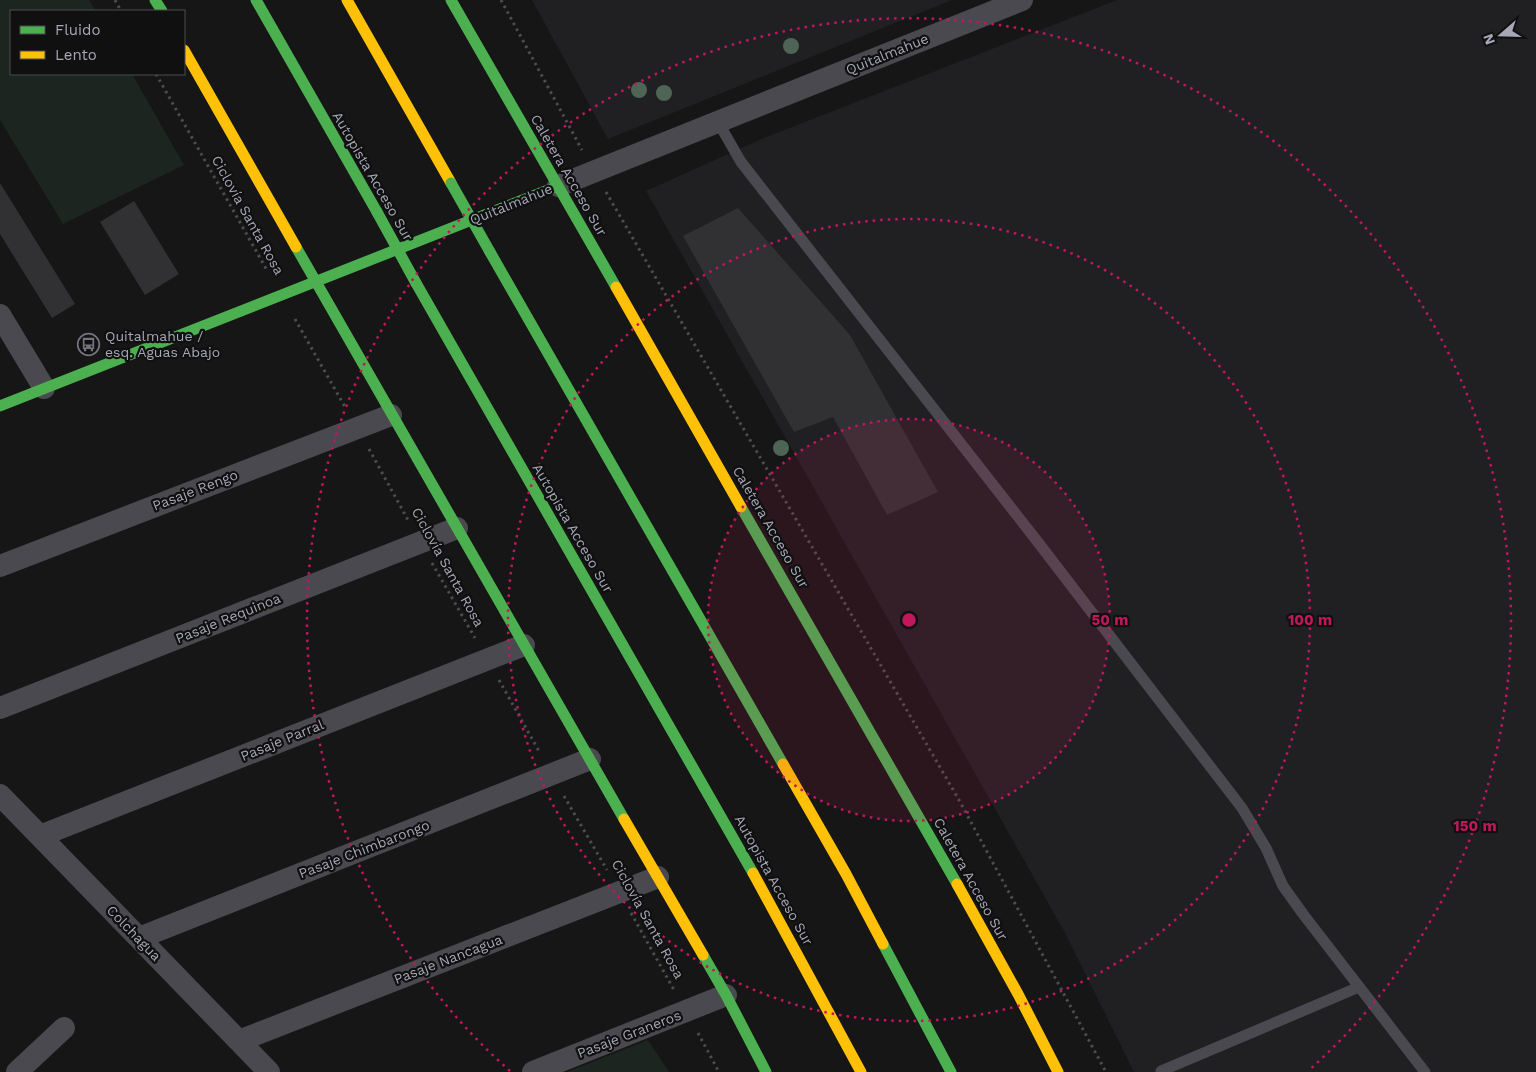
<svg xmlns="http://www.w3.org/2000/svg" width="1536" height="1072" font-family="'Work Sans',sans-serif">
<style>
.built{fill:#201f22}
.green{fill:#1d2520}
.building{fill:#313134}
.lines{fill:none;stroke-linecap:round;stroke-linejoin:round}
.path{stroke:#4c4c51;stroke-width:3;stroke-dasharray:2.5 4;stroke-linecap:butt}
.lane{stroke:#4a494f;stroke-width:11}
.street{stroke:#4a494f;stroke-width:22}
.fast{stroke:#4caf50;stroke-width:11}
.slow{stroke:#ffc107;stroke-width:11}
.fast-bridge{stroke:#4caf50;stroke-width:11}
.tree{fill:#4e6455}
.ring{fill:none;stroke:#c2185b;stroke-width:2.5;stroke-dasharray:2.5 5}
.labels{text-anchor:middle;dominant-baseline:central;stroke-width:4.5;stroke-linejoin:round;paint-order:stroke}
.street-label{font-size:14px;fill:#a6a7b7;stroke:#101011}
.poi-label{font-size:14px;fill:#a6a7b7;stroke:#101011;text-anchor:start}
.centre{fill:#c2185b;stroke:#101011;stroke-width:2.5}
.ring-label{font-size:15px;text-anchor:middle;font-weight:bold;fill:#c2185b;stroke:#101011;stroke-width:4.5;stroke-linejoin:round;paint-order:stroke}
</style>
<rect width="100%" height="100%" fill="#161616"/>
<path class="built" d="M532 0H952L608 139Z
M1117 0H1536V1072H1134L1064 931 646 191 759 140Z"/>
<path class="green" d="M0 0H89L96 11H11V74H132L184 165 63 224 0 120Z
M648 1040 669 1072H567Z"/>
<path class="building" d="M0 183 75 304 52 318 0 234Z
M134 201 179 274 145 295 100 222Z
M738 208 850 335 938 492 887 515 833 417 794 432 683 236Z"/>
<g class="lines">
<path class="path" d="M115 0 121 11
M501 0 582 150
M156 74 268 272
M606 192 959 800 1106 1072
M295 319 345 407
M369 449 408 520
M432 563 475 638
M499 680 540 753
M564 796 607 870
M631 913 674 990
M698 1033 719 1072"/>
<path class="lane" d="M718 122 741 162 1037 541 1242 808 1266 848 1283 886 1303 914 1425 1072
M1161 1071 1359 987"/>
<path class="street" d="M558 186 1022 0
M0 315 44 388
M0 566 391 415
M0 708 457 528
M0 795 269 1072
M40 836 524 645
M139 938 590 759
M239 1041 658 877
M17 1072 64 1028
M533 1072 726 995"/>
<path class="fast" d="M155 0 162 11
M256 0 377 212
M451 0 616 287
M296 247 624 819
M490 252 783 764
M416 283 753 873
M0 406 558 186
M741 507 957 884
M883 944 951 1072
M703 955 726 995 766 1072"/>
<path class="slow" d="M347 0 451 183
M184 50 296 247
M616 287 741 507
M783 764 846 874 883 944
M624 819 703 955
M753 873 861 1072
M957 884 1018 994 1058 1072"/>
<path class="fast-bridge" d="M451 183 490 252
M377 212 416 283"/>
</g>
<g class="tree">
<circle cx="791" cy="46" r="8"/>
<circle cx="639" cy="90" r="8"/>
<circle cx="664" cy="93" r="8"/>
<circle cx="781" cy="448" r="8"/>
</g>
<circle cx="909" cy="620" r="201" fill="#c2185b" fill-opacity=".12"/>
<g class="ring">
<circle cx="909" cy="620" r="201"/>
<circle cx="909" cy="620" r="401"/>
<path d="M510 1071A602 602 0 1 1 1308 1071"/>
</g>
<defs>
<symbol id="bus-ring" viewBox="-11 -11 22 22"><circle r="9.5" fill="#101011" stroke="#74747f" stroke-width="1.5"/><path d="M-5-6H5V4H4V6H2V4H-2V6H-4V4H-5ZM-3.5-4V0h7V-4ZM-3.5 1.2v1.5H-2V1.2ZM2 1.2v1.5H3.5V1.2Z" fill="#74747f"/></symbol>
</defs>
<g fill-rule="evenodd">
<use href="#bus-ring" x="76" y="332" width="25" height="25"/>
</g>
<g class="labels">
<g class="street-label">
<text transform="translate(887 54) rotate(-22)">Quitalmahue</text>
<text transform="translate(569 175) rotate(60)">Caletera Acceso Sur</text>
<text transform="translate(373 176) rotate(60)">Autopista Acceso Sur</text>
<text transform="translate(511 204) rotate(-22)">Quitalmahue</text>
<text transform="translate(248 215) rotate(61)">Ciclovía Santa Rosa</text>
<text transform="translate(195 490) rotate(-21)">Pasaje Rengo</text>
<text transform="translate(771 527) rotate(60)">Caletera Acceso Sur</text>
<text transform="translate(573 528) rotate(60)">Autopista Acceso Sur</text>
<text transform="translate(448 567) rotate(61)">Ciclovía Santa Rosa</text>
<text transform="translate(228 618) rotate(-22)">Pasaje Requinoa</text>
<text transform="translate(282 740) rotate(-22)">Pasaje Parral</text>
<text transform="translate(364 849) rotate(-21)">Pasaje Chimbarongo</text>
<text transform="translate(971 879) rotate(61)">Caletera Acceso Sur</text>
<text transform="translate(774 880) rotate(61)">Autopista Acceso Sur</text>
<text transform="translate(648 919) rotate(61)">Ciclovía Santa Rosa</text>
<text transform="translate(134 933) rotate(46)">Colchagua</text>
<text transform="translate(448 959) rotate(-21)">Pasaje Nancagua</text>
<text transform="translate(629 1034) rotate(-21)">Pasaje Graneros</text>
</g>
<g class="poi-label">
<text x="105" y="336">Quitalmahue /<tspan x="105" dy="16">esq. Aguas Abajo</tspan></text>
</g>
</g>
<circle cx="909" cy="620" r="8" class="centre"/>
<g class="ring-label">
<text x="1110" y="625">50 m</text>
<text x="1310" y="625">100 m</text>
<text x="1475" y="831">150 m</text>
</g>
<rect x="10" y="10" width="175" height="65" fill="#101011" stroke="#4c4c53"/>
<rect x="20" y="26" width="25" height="8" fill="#4caf50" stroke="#4c4c53"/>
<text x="55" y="35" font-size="15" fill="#a6a7b7">Fluido</text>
<rect x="20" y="51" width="25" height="8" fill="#ffc107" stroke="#4c4c53"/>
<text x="55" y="60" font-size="15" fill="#a6a7b7">Lento</text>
<g transform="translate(1501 35) rotate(250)" stroke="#101011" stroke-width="4" paint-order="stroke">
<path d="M0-4L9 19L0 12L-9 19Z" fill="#a6a7b7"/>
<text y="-8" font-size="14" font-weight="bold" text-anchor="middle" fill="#a6a7b7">N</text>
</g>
</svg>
